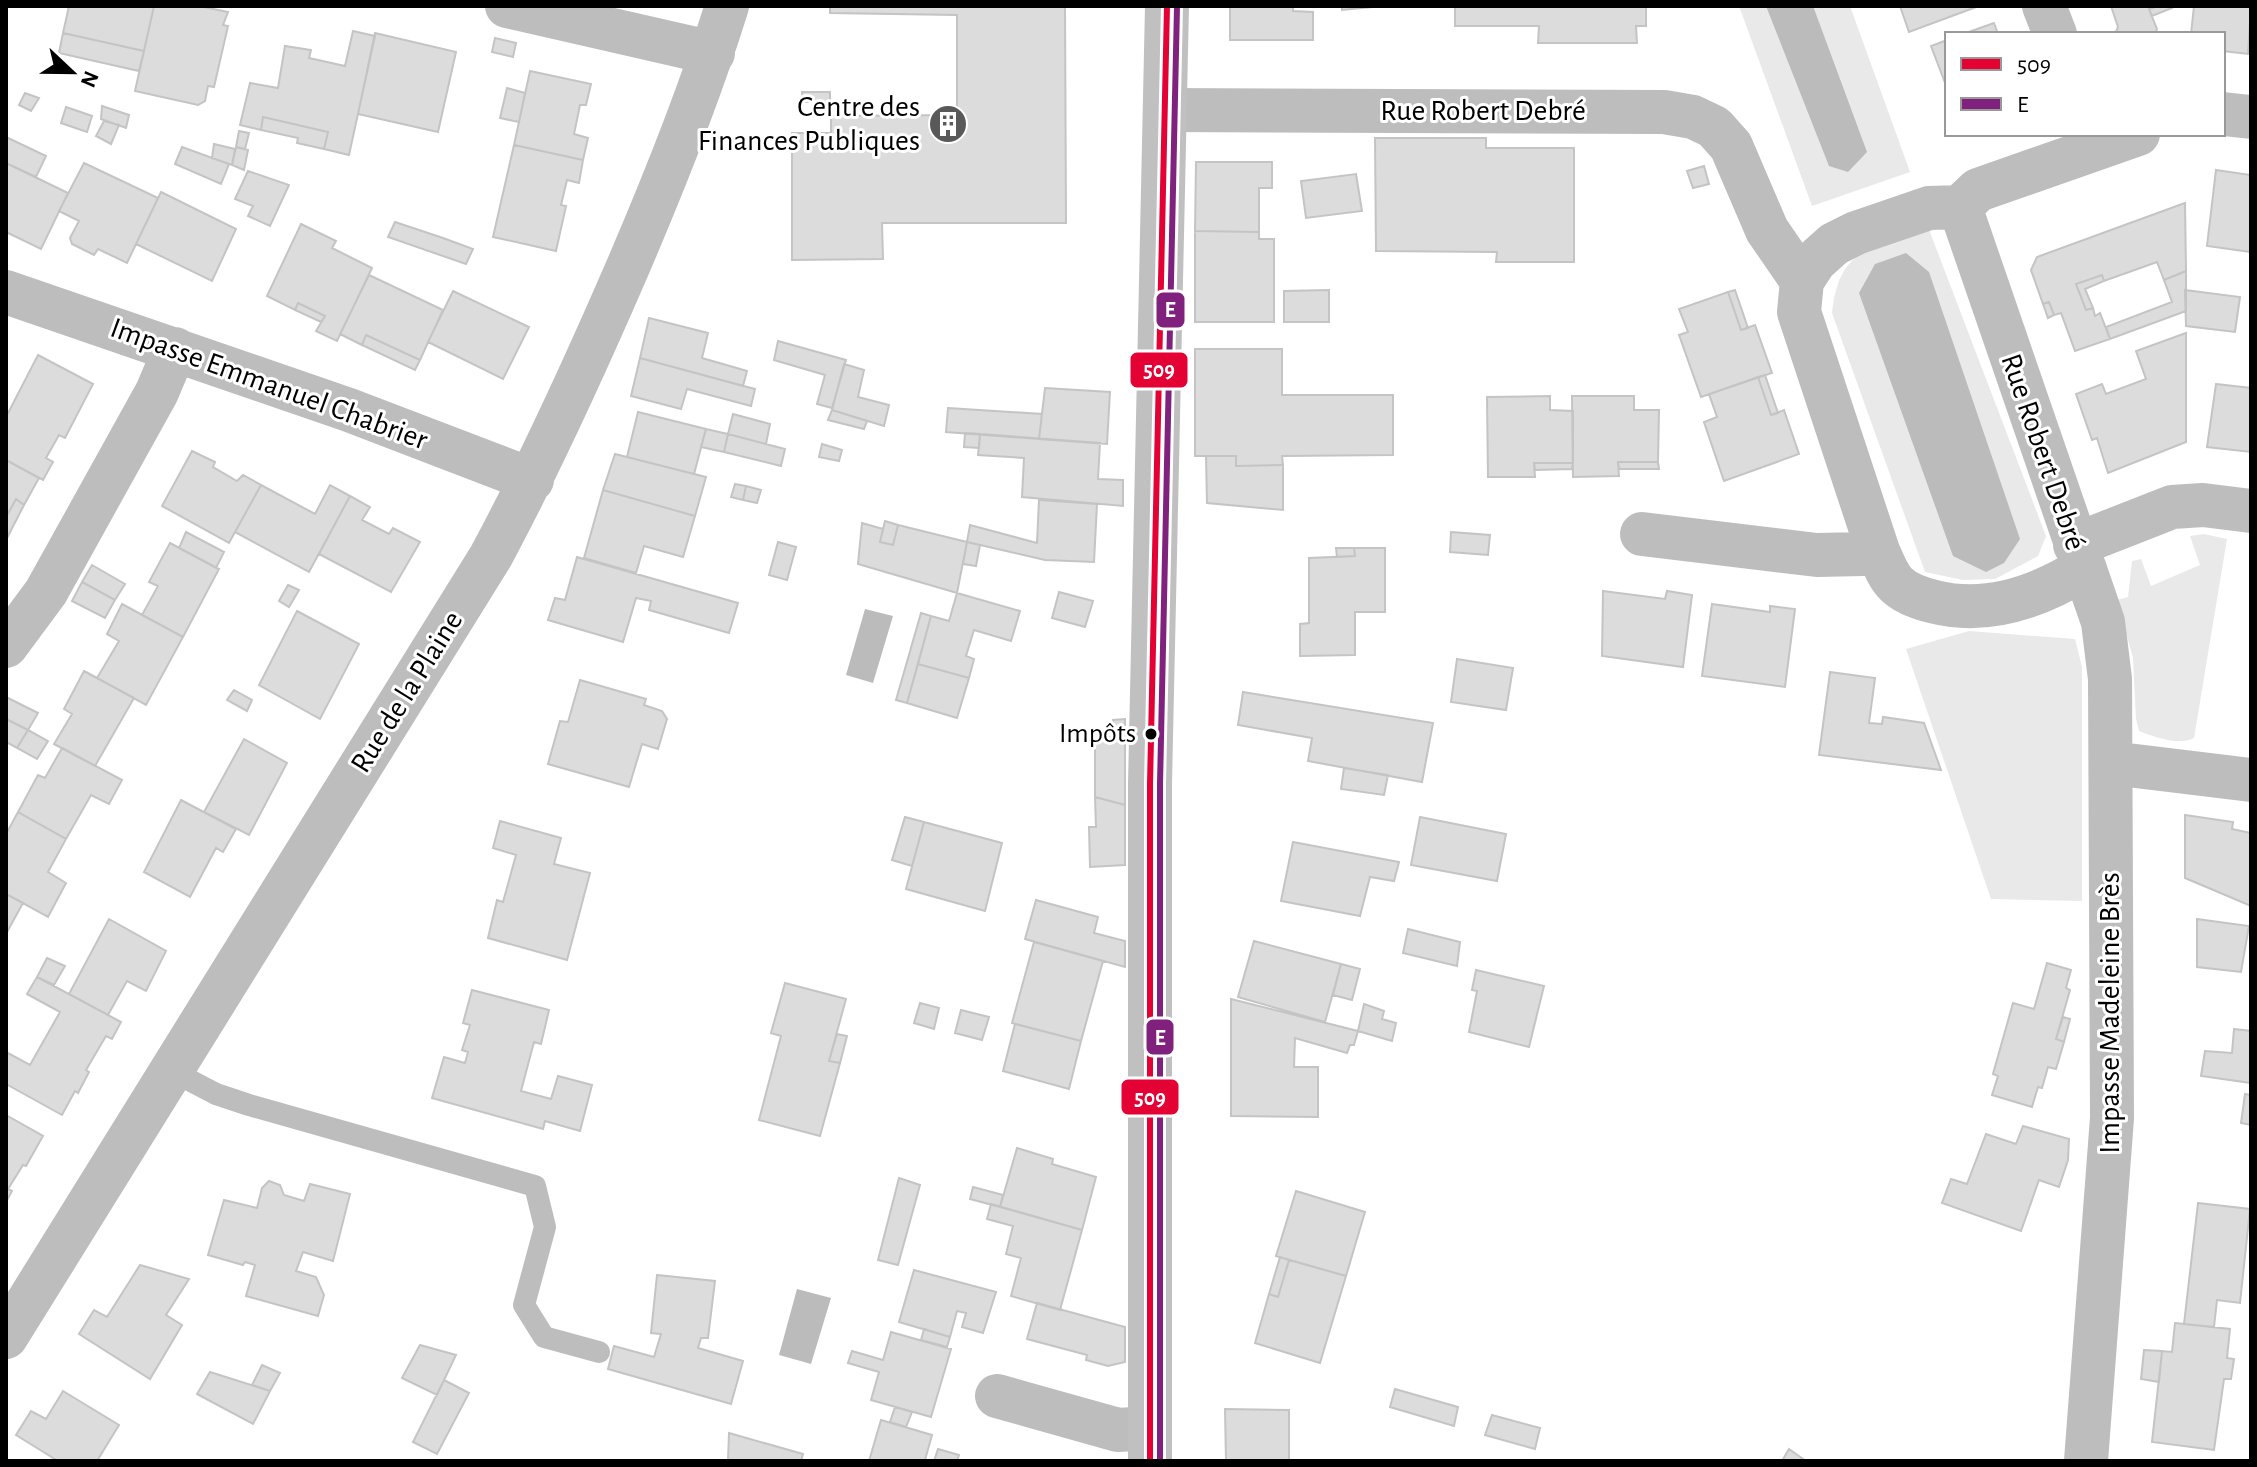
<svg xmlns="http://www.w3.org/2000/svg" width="2257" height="1467" font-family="'Alegreya Sans',sans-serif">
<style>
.green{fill:#e9e9e9}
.water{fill:#bbb}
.building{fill:#dcdcdc;stroke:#c4c4c4;stroke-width:2}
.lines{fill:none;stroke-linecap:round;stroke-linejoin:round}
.service{stroke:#bdbdbd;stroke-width:22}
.minor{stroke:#bdbdbd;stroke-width:44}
.secondary{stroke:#c0c0c0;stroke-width:44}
.bus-1-casing{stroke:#fff;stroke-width:12}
.bus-2-casing{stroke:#fff;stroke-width:12}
.bus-1{stroke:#e40134;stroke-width:6}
.bus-2{stroke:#80217e;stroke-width:6}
.bus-dot{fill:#000;stroke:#fff;stroke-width:3}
.labels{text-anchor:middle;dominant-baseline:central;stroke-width:6;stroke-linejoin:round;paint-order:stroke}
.bus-label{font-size:28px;fill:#000;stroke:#fff;text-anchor:end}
.poi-label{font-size:30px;fill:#000;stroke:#fff;text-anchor:end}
.street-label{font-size:30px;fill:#000;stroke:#fff}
.line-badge{stroke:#fff;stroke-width:3}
.badge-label{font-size:22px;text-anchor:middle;font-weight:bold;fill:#fff}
</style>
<rect width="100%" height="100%" fill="#fff"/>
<path class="green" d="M1739 6H1850L1910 172 1812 206Z
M1928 227 2046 536 2038 556 1995 579 1963 580 1925 572 1832 313C1839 246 1873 248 1928 227Z
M2204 534 2227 539 2194 738C2178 746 2155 737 2139 731L2136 719 2133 658 2117 600 2128 597 2132 561 2141 559 2151 586 2200 565 2190 536Z
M1969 631 2075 639 2082 667V901L1991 899 1906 649Z"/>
<path class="water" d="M1766 6H1813L1867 152 1848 172 1829 166Z
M1906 253 1929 272 2020 539 2004 563 1986 572 1953 556 1859 293 1875 264Z
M865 609 893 616 873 683 846 675Z
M797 1289 831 1298 811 1364 779 1355Z"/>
<path class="building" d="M69 6H154L144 51 63 33Z
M154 6H199L228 12 223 25 228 26 214 87 208 86 205 101 198 105 135 91Z
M830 6H1065L1066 223H882L883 259 792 260V133H831V116L957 115V15L830 13Z
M1230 6H1293V11L1313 12V40H1230Z
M1342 6H1372V7L1342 10Z
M1455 6H1646V26H1636L1637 43H1538L1539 26H1455Z
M1900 6H1979L1909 32Z
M2111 6H2158L2149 9 2157 29 2155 34H2115L2118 27Z
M2158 6H2171L2172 8 2152 16 2149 9Z
M2194 6H2251L2248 54 2223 51V34H2191Z
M1994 23 1998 34H1963Z
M353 31 375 36 349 155 324 149 328 132 263 117 261 130 240 125 250 83 278 88 285 46 311 50 309 58 345 66Z
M63 33 144 51 139 71 59 53Z
M375 33 456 52 438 132 358 114Z
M495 38 516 43 513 57 492 52Z
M1947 40V88L1931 46Z
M530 71 591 84 586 105H580L574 134 588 138 583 160 514 145Z
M507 88 525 93 519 122 500 118Z
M802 92H830V102H802Z
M25 93 39 98 31 111 19 105Z
M102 106 129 115 126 128 101 119Z
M66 107 92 116 87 132 61 123Z
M263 117 328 132 324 149 297 143 298 138 261 130Z
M104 121 119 125 111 144 96 136Z
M239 131 249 133 245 149 236 147Z
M6 137 46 156 36 177 6 163Z
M1375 138H1486V148H1574V262H1496L1497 252 1376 251Z
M214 144 235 149 232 165 212 158Z
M514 145 583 160 579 183 567 180 561 205 566 206 556 251 493 237Z
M182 147 229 164 221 184 175 164Z
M236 147 248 150 244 170 232 165Z
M1196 162H1272V188H1259V232L1195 231Z
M6 163 68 193 41 249 6 232Z
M84 163 158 198 127 263 98 249 94 255 72 244 70 238 79 221 59 211Z
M1704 166 1709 184 1693 188 1687 171Z
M2216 170 2251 175V252L2207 246Z
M248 171 289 185 270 226 248 216 253 206 235 199Z
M1356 174 1362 211 1306 218 1301 181Z
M161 192 236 229 212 281 136 244Z
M2185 203 2186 271 2164 280 2157 262 2104 281 2102 275 2076 284 2086 310 2093 308 2095 316 2100 313 2110 339 2075 351 2061 313 2054 315 2049 302 2043 304 2031 270 2037 257Z
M395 222 443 238 473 249 466 264 388 237Z
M301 224 336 241 332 248 372 268 337 341 316 331 325 316 298 303 295 310 267 296Z
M1195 231 1259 232V239H1274V322H1195Z
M2186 271V311L2110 339 2106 327 2172 302 2164 280Z
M369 275 443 310 420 360 366 335 362 345 340 334Z
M2102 275 2104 281 2085 289 2093 308 2086 310 2076 284Z
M1329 290V322H1284V291Z
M1735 290 1748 328 1741 330 1728 292Z
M2185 290 2240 297 2235 332 2186 326Z
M453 291 529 327 503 379 428 342Z
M1728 292 1741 330 1755 325 1772 373 1701 397 1679 335 1688 332 1679 309Z
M2049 302 2054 315 2048 318 2043 304Z
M298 303 325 316 321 322 295 310Z
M649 318 708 333 702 358 747 371 743 386 640 358Z
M2186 333V442L2108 473 2097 438 2092 440 2076 394 2102 384 2106 394 2146 379 2136 351Z
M366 335 420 360 415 370 362 345Z
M778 341 846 360 832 408 817 404 825 375 774 360Z
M1195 349H1282V395H1393V455L1282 456 1283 465 1236 466V456H1195Z
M38 355 93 384 65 438 59 435 46 458 53 462 43 480 6 460V417Z
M640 358 755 389 751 406 687 389 681 409 631 396Z
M844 364 864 370 858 397 889 405 884 426 832 410Z
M1765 375 1778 413 1771 415 1758 377Z
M1758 377 1771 415 1784 410 1799 454 1724 481 1704 422 1717 417 1709 394Z
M2216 384 2251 388V452L2207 447Z
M1045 388 1110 392 1107 444 1039 439Z
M1550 396V410L1573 411V463H1534L1535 477H1488L1487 397Z
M1572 396H1634V410H1659L1658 462H1618L1619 476 1573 477Z
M948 408 1042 414 1039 439 946 432Z
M832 410 867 421 864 429 828 420Z
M638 412 706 429 694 474 627 457Z
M733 414 770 424 766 444 728 434Z
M706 429 728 434 724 452 701 447Z
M965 433 980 434 979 448 964 447Z
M728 434 785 449 781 466 724 452Z
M980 434 1100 443 1098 479 1123 480V506L1022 497 1024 458 978 455Z
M822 444 842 450 839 461 819 457Z
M192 451 215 462 213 467 237 481 243 475 261 485 229 543 162 506Z
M615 454 706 477 695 516 603 490Z
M1206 456H1236V466L1283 465V510L1207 503Z
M6 460 39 478 24 505 16 499 6 517Z
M1618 462H1658L1659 469H1619Z
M1534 463H1573L1572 469 1535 470Z
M735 484 746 486 743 500 731 497Z
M261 485 315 514 330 485 350 496 309 572 235 532Z
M746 486 761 490 757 503 743 500Z
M603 490 695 516 683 557 644 546 636 573 584 558Z
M350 496 370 507 362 520 389 534 393 528 420 542 391 592 319 554Z
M16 499 24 505 6 540V517Z
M1039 500 1097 504 1094 562 1045 560 967 542 970 525 1037 543Z
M885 521 898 525 893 545 880 542Z
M862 523 883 529 880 542 893 545 898 525 967 542 957 593 858 564Z
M186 532 224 552 216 568 179 548Z
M1451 532 1490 535 1488 555 1450 552Z
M778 542 796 547 787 580 769 575Z
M967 542 980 545 976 566 963 564Z
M170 543 219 569 183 637 142 615 158 586 149 582Z
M1336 548H1354L1355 556 1337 557Z
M1354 548H1385V612H1355V655L1300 656V624L1309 623V558L1355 556Z
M577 557 738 603 729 633 649 610 651 601 636 598 623 642 548 620 555 598 565 600Z
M92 565 125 584 115 600 82 582Z
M82 582 115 600 105 618 72 601Z
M288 585 299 590 289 607 279 601Z
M1603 591 1665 599 1667 591 1692 595 1683 667 1602 656Z
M1059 592 1093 601 1085 627 1052 618Z
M957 593 1020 611 1011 641 974 630 966 656 974 659 969 678 918 664 931 616 949 621Z
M122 604 183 637 146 705 97 678 119 641 107 634Z
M1712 604 1770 612V606L1795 609 1785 687 1702 676Z
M297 611 359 644 320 719 259 685Z
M921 613 931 616 907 703 896 700Z
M1457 659 1513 668 1506 710 1451 702Z
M918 664 969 678 957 718 907 703Z
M84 671 134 698 95 766 54 744 72 714 64 709Z
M1830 672 1875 678 1869 723 1882 724 1883 717 1924 723 1941 770 1819 755Z
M580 680 646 699 644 705 662 711 667 719 658 749 642 744 629 787 548 764 560 721 568 722Z
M234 690 252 700 247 711 227 700Z
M1243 692 1433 723 1422 782 1308 761 1312 738 1238 725Z
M6 697 38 713 28 730 6 719Z
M6 719 28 730 17 748 6 742Z
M1125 719V805L1095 797V738L1114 737 1113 720Z
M28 730 48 741 37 759 17 748Z
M244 739 287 763 249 835 204 812Z
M62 748 122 780 109 804 91 795 66 839 18 812 38 775 45 778Z
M1344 768 1388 775 1384 795 1341 789Z
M1095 797 1125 805V865L1090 867 1089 827H1096Z
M181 800 236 829 223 852 216 848 190 897 144 872Z
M18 812 66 839 48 872 66 883 48 917 6 894V834Z
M2185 815 2233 822 2232 829 2251 833V906L2185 878Z
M905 817 924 822 912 866 892 860Z
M1420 817 1506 834 1497 881 1411 865Z
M500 821 561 838 554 864 590 873 567 960 488 938 497 900 503 902 516 855 493 848Z
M924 822 1002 843 985 911 906 889Z
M1293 842 1399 862 1394 881 1370 877 1360 916 1281 901Z
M6 894 23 903 6 934Z
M1036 900 1098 917 1094 933 1125 941V967L1025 939Z
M109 919 166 951 146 991 127 981 108 1015 69 994Z
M2197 919 2249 926 2241 972 2197 967Z
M1408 929 1460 942 1457 966 1403 953Z
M1254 941 1341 964 1325 1022 1238 997Z
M1034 942 1103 961 1081 1041 1012 1023Z
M47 958 65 966 54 985 37 977Z
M2047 963 2071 970 2066 988 2070 990 2056 1039 2064 1042 2056 1069 2048 1067 2042 1088 2038 1087 2032 1107 1992 1095 1998 1076 1993 1074 2013 1003 2034 1009Z
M1341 964 1360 969 1352 1000 1333 995Z
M1476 970 1544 986 1529 1047 1469 1032 1477 991 1472 990Z
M37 977 121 1022 112 1039 106 1036 86 1070 89 1072 78 1093 75 1091 62 1115 6 1084V1052L30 1065 60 1012 27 994Z
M785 983 846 999 829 1061 840 1063 820 1136 759 1120 781 1036 771 1033Z
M472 990 549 1010 541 1044 534 1042 521 1091 551 1099 558 1076 592 1085 580 1131 545 1121 543 1129 432 1098 444 1057 465 1063 468 1052 462 1050 470 1025 463 1023Z
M1231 999 1358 1031 1354 1045H1350L1347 1053 1295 1038 1294 1067H1318V1117L1231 1116Z
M920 1003 939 1008 934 1029 914 1023Z
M1364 1004 1384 1011 1382 1019 1396 1023 1392 1041 1358 1031Z
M961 1010 989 1017 982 1040 955 1033Z
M2063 1017 2070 1019 2064 1042 2056 1039Z
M1015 1024 1081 1041 1069 1089 1003 1071Z
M2234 1029 2251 1031V1083L2201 1076 2205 1051 2232 1053Z
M837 1034 847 1036 840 1063 829 1061Z
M2245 1094 2251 1095V1125L2241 1123Z
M6 1115 43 1136 26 1166 23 1165 8 1189 12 1191 6 1202Z
M2023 1126 2069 1139 2068 1160 2059 1187 2039 1180 2021 1231 1942 1203 1951 1179 1967 1184 1986 1134 2016 1144Z
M1017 1148 1053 1159 1052 1164 1096 1177 1082 1230 1000 1207Z
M899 1178 920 1185 898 1265 878 1260Z
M269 1181 280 1185 284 1195 304 1201 310 1184 350 1194 333 1261 303 1252 296 1271 316 1277 324 1295 318 1316 246 1296 255 1265 245 1262 243 1265 208 1255 224 1200 257 1208 262 1188Z
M973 1187 1003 1195 1000 1207 970 1199Z
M1296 1191 1365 1212 1346 1276 1276 1256Z
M2198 1203 2250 1209 2240 1303 2217 1300 2214 1327 2184 1324Z
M991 1204 1082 1230 1060 1310 1011 1296 1021 1258 1006 1254 1013 1226 987 1219Z
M1280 1257 1289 1260 1278 1297 1269 1294Z
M1289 1260 1346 1276 1320 1363 1255 1343 1269 1294 1278 1297Z
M140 1265 189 1279 166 1315 182 1325 150 1379 79 1334 94 1310 107 1317Z
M914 1270 996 1292 983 1333 962 1327 966 1313 957 1311 950 1337 899 1322Z
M657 1275 715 1281 708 1338H701L698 1348 743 1361 731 1404 608 1369 614 1346 654 1357 661 1334 651 1333Z
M1037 1303 1125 1327V1362L1108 1366 1086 1360 1087 1355 1027 1339Z
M2175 1323 2230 1329 2227 1358 2234 1359 2231 1379H2224L2214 1450 2152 1442 2162 1351 2172 1352Z
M924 1329 950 1337 947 1347 921 1340Z
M891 1332 951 1349 931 1417 871 1400 879 1372 848 1363 852 1351 883 1360Z
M420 1345 456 1355 437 1395 402 1378Z
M2144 1350 2162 1351 2159 1382 2141 1379Z
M262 1365 280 1373 270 1391 252 1385Z
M210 1372 270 1391 253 1424 197 1394Z
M444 1380 469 1393 437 1454 413 1442Z
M1395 1389 1458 1407 1454 1426 1390 1407Z
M63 1391 119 1425 97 1461H58L16 1435 31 1411 46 1419Z
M895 1407 912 1412 906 1427 890 1422Z
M1225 1409 1289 1410V1461H1226Z
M1492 1415 1540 1428 1535 1449 1485 1435Z
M881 1420 932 1435 925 1460 930 1461H869Z
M729 1433 803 1454 801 1461H728Z
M938 1449 959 1455 957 1461H934Z
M1789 1449 1806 1461H1782Z"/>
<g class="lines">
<path class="service" d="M172 1071 216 1094 249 1105 535 1186 545 1227 524 1305 544 1337 599 1352"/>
<path class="minor" d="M507 6 713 53
M2044 6 2055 34
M1166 110 1664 112 1693 117 1714 127 1731 146 1767 230 1802 281
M2223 114 2251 117
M1960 207 2103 622 2110 679 2112 1118 2086 1461
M6 292 349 410 532 480
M1642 534 1817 555 1863 554 1878 551
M2075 545 2172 507 2203 505 2251 511
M2083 569C2038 597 1988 615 1935 602 1922 599 1906 594 1896 584 1887 575 1883 562 1878 551L1799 312 1802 281 1815 261 1834 244 1856 233 1929 208 1960 207 1978 190 2138 134
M6 646 46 592 157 392 175 349
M2111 763 2251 780
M6 1337 491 556C541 463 585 366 627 269 664 183 699 96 727 6
M997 1396 1118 1430 1150 1428"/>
<path class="secondary" d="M1150 1461V784L1167 6"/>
<defs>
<path id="bus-1" d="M1150 1461V784L1167 6"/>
<path id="bus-2" d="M1160 1461V784L1177 6"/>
</defs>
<use href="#bus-1" class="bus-1-casing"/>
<use href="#bus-2" class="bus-2-casing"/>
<use href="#bus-1" class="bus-1"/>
<use href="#bus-2" class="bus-2"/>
</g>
<defs>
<symbol id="building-disc" viewBox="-11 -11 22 22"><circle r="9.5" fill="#595959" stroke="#fff"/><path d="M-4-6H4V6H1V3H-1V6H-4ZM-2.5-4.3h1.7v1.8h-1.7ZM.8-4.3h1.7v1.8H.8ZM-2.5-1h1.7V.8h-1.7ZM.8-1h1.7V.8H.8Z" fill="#fff"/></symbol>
</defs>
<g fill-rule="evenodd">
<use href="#building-disc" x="926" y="102" width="44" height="44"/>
</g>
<circle class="bus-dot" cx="1151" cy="734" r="7"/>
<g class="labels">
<g class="bus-label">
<text x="1136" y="734">Impôts</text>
</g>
<g class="poi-label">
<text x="920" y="107">Centre des<tspan x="920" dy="34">Finances Publiques</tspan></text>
</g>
<g class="street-label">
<text x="1483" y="111">Rue Robert Debré</text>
<text transform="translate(269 384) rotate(20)">Impasse Emmanuel Chabrier</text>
<text transform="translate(2043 452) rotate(71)">Rue Robert Debré</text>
<text transform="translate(407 692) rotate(-58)">Rue de la Plaine</text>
<text transform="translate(2110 1013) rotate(-90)">Impasse Madeleine Brès</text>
</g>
</g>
<g class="line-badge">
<rect x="1155" y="291" width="31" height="38" rx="8" fill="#80217e"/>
<rect x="1129" y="351" width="60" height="38" rx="8" fill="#e40134"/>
<rect x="1145" y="1018" width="30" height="38" rx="8" fill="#80217e"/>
<rect x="1120" y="1078" width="60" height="38" rx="8" fill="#e40134"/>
</g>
<g class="badge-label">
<text x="1170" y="317">E</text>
<text x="1159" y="377">509</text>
<text x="1160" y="1045">E</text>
<text x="1150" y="1105">509</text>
</g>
<rect width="2257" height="1467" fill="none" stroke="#000000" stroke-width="16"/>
<rect x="1945" y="32" width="280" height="104" fill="#ffffff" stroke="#999999" stroke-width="2"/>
<rect x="1961" y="58" width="40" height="12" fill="#e40134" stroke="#999999" stroke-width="2"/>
<text x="2017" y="72" font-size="24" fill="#000000">509</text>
<rect x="1961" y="98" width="40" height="12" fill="#80217e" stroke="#999999" stroke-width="2"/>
<text x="2017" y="112" font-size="24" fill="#000000">E</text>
<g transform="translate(72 72) rotate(112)" stroke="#ffffff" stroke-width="6" paint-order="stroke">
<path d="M0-6L14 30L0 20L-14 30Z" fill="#000000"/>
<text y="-12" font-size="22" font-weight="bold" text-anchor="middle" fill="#000000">N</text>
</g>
</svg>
